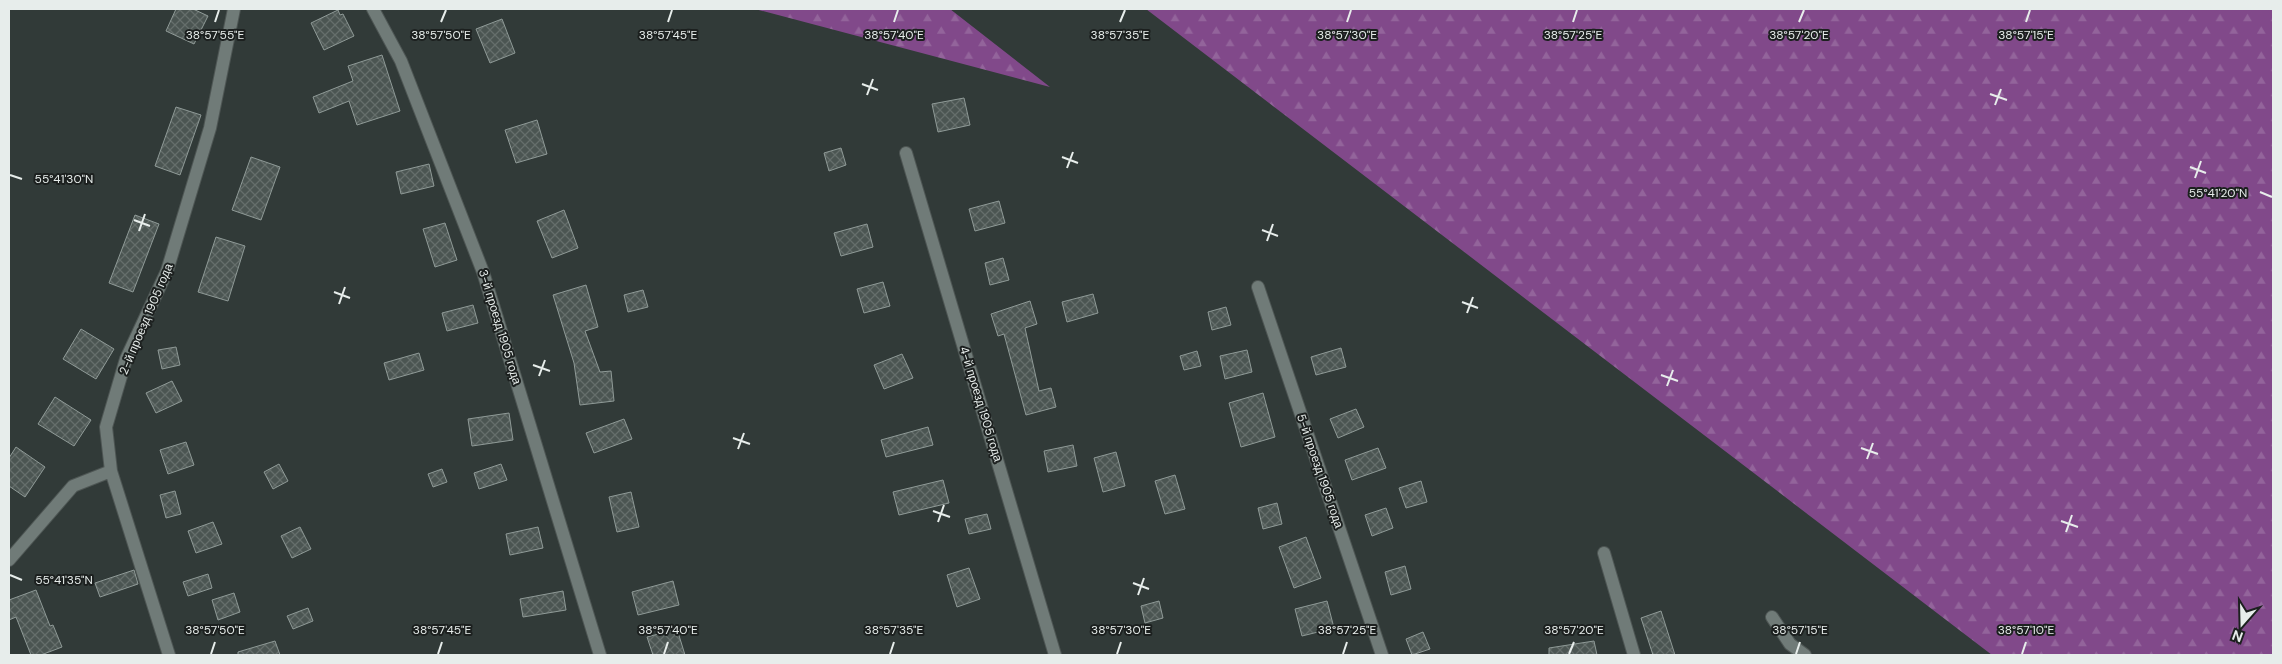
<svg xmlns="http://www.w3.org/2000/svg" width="2282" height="664" font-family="'DM Sans',sans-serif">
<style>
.forest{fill:url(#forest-firs)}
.building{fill:url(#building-cross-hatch);stroke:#8f9a97}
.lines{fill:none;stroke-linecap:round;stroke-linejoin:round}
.minor-casing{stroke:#4e5654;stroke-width:14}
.minor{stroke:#707b78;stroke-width:12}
.ticks{fill:none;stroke:#e7edeb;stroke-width:2}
.labels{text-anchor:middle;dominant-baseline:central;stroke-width:4;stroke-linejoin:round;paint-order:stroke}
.street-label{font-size:12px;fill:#e7edeb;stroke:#1c201f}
.ticks-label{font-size:12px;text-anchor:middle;fill:#e7edeb;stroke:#1c201f;stroke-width:4;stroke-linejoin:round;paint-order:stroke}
</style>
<defs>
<pattern id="forest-firs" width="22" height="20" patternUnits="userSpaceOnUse" patternTransform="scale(1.25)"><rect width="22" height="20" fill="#81498a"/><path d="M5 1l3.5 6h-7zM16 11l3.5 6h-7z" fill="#93649b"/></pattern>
<pattern id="building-cross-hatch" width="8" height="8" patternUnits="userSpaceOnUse" patternTransform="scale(1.25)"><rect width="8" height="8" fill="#4b5552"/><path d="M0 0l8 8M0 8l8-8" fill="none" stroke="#656e6b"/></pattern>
</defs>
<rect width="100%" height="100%" fill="#313a38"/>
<path class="forest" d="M755 9H950L1050 87Z
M1146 9H2273V655H1992Z"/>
<path class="building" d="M176 9H193L208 16 194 44 166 31Z
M338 10 340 15 343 14 354 36 324 50 311 23Z
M502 19 515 53 490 63 476 29Z
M382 55 400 111 357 125 349 101 319 113 313 97 353 81 348 66Z
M964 98 970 125 938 132 932 104Z
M176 107 201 115 180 175 155 166Z
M537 120 547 154 516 163 505 130Z
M841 148 846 165 829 171 824 153Z
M251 157 280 167 261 220 232 210Z
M429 164 434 186 401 194 396 172Z
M999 201 1005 223 975 231 969 209Z
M564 210 578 248 552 258 537 221Z
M135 215 159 224 133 292 109 283Z
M445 223 457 260 435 267 423 229Z
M867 224 873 247 841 256 834 233Z
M216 237 245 246 228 301 198 292Z
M1003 258 1009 280 990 285 985 263Z
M883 282 890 306 864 313 857 289Z
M586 285 598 327 585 331 600 372 611 371 614 401 580 405 574 363 553 295Z
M643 290 648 307 628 312 624 295Z
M1093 294 1098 313 1067 322 1062 302Z
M1030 301 1037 324 1025 328 1039 391 1051 388 1056 407 1026 415 1004 334 998 336 991 314Z
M473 305 478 323 447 331 442 313Z
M1226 307 1231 325 1212 330 1208 312Z
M81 329 114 349 96 379 63 359Z
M176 347 180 365 162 369 158 350Z
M1341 348 1346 367 1316 375 1311 357Z
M1247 350 1252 372 1225 379 1220 356Z
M1197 351 1201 366 1184 370 1180 356Z
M419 353 424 370 389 380 384 363Z
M902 354 913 378 884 389 874 365Z
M172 381 182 401 156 413 146 393Z
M1263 393 1275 437 1241 447 1229 403Z
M55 397 91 420 74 446 38 424Z
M1356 409 1364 427 1338 438 1330 419Z
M509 413 513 440 472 446 468 419Z
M624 419 632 439 594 453 586 433Z
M928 427 933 445 886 457 881 440Z
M186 442 194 465 168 474 160 450Z
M1073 445 1077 466 1048 472 1044 451Z
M16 447 45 467 25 497 9 486V458Z
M1378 448 1386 468 1352 480 1345 460Z
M1116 452 1125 486 1103 492 1094 458Z
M279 464 288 481 273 489 264 472Z
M501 464 507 480 479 489 474 473Z
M442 469 447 482 433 487 428 474Z
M1175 475 1185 509 1165 514 1155 481Z
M943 480 949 503 899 515 893 492Z
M1421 481 1427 502 1406 508 1399 488Z
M175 491 181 514 166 518 160 495Z
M631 492 639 527 617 532 609 497Z
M1277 503 1282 524 1263 529 1258 508Z
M1386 508 1393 528 1372 536 1365 515Z
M987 514 991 529 969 534 965 519Z
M213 522 222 544 196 553 188 531Z
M300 527 311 549 292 558 281 536Z
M538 527 543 548 510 555 506 534Z
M1306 537 1321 578 1294 588 1279 547Z
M1405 566 1411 589 1391 595 1385 572Z
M969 568 980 599 957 607 947 575Z
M134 570 138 584 100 597 95 583Z
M208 574 212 588 188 596 183 582Z
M673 581 679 605 638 615 632 592Z
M36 590 50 626 53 625 62 647 41 655H31L16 617 9 620V600Z
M563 591 566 610 523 617 520 599Z
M234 593 240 612 218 620 212 600Z
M1159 601 1163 618 1145 623 1141 606Z
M1327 601 1334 628 1302 636 1295 609Z
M308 608 313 621 293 629 287 616Z
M1661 611 1675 655H1653L1641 618Z
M677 629 685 655H653L647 637Z
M1423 632 1430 649 1412 655 1406 639Z
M275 641 280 655H238V652Z
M1594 641 1597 655H1549V648Z"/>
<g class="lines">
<defs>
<path id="minor" d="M373 9 401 61 483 272 600 655
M906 153 1055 655
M1258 287 1382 655
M1604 553 1634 655
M9 560 73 486 111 471
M1772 617 1790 644 1805 655
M169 655 111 471 106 427 126 359 167 271 210 128 234 9"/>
</defs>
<use href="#minor" class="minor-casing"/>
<use href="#minor" class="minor"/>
</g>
<path class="ticks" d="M215 22 219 10M441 22 446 10M668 22 672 10M894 22 898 10M1120 22 1125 10M1347 22 1351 10M1573 22 1577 10M1799 22 1804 10M2026 22 2030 10M862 84 878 90M1990 94 2007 100M867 95 873 79M1995 105 2001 89M1062 157 1078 163M2190 167 2206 173M1067 168 1073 152M10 175 22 179M2195 178 2201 161M2260 192 2272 197M134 220 150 226M1262 230 1278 236M139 231 145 214M1267 241 1273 224M334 292 350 298M1462 302 1478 308M339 304 345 287M1467 313 1473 297M533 365 550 371M1661 375 1678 381M539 376 545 360M1667 386 1673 370M733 438 750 444M1861 448 1878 454M738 449 744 433M1867 459 1873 443M933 511 950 517M2061 521 2078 527M938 522 944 505M2066 532 2072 515M10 575 22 580M1133 583 1149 589M1138 595 1144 578M211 654 215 642M438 654 442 642M664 654 668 642M890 654 894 642M1117 654 1121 642M1343 654 1347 642M1569 654 1574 642M1796 654 1800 642M2022 654 2026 642"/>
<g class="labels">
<g class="street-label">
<text transform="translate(146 319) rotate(-67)">2-й проезд 1905 года</text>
<text transform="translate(500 327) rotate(73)">3-й проезд 1905 года</text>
<text transform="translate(981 404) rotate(73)">4-й проезд 1905 года</text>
<text transform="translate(1320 471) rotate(71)">5-й проезд 1905 года</text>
</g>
</g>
<g class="ticks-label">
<text x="215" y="39">38°57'55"E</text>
<text x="441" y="39">38°57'50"E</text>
<text x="668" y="39">38°57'45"E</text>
<text x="894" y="39">38°57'40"E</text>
<text x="1120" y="39">38°57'35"E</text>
<text x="1347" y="39">38°57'30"E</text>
<text x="1573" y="39">38°57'25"E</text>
<text x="1799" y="39">38°57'20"E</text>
<text x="2026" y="39">38°57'15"E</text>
<text x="64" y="183">55°41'30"N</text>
<text x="2218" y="197">55°41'20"N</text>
<text x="64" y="584">55°41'35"N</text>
<text x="215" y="634">38°57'50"E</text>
<text x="442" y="634">38°57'45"E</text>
<text x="668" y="634">38°57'40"E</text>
<text x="894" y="634">38°57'35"E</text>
<text x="1121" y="634">38°57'30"E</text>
<text x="1347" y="634">38°57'25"E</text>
<text x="1574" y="634">38°57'20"E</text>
<text x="1800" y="634">38°57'15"E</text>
<text x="2026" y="634">38°57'10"E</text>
</g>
<rect width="2282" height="664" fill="none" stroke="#e7edeb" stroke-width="20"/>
<g transform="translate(2242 624) rotate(200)" stroke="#1c201f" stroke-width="4" paint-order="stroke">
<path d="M0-4L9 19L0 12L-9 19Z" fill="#e7edeb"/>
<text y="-8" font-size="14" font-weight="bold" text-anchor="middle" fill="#e7edeb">N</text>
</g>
</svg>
